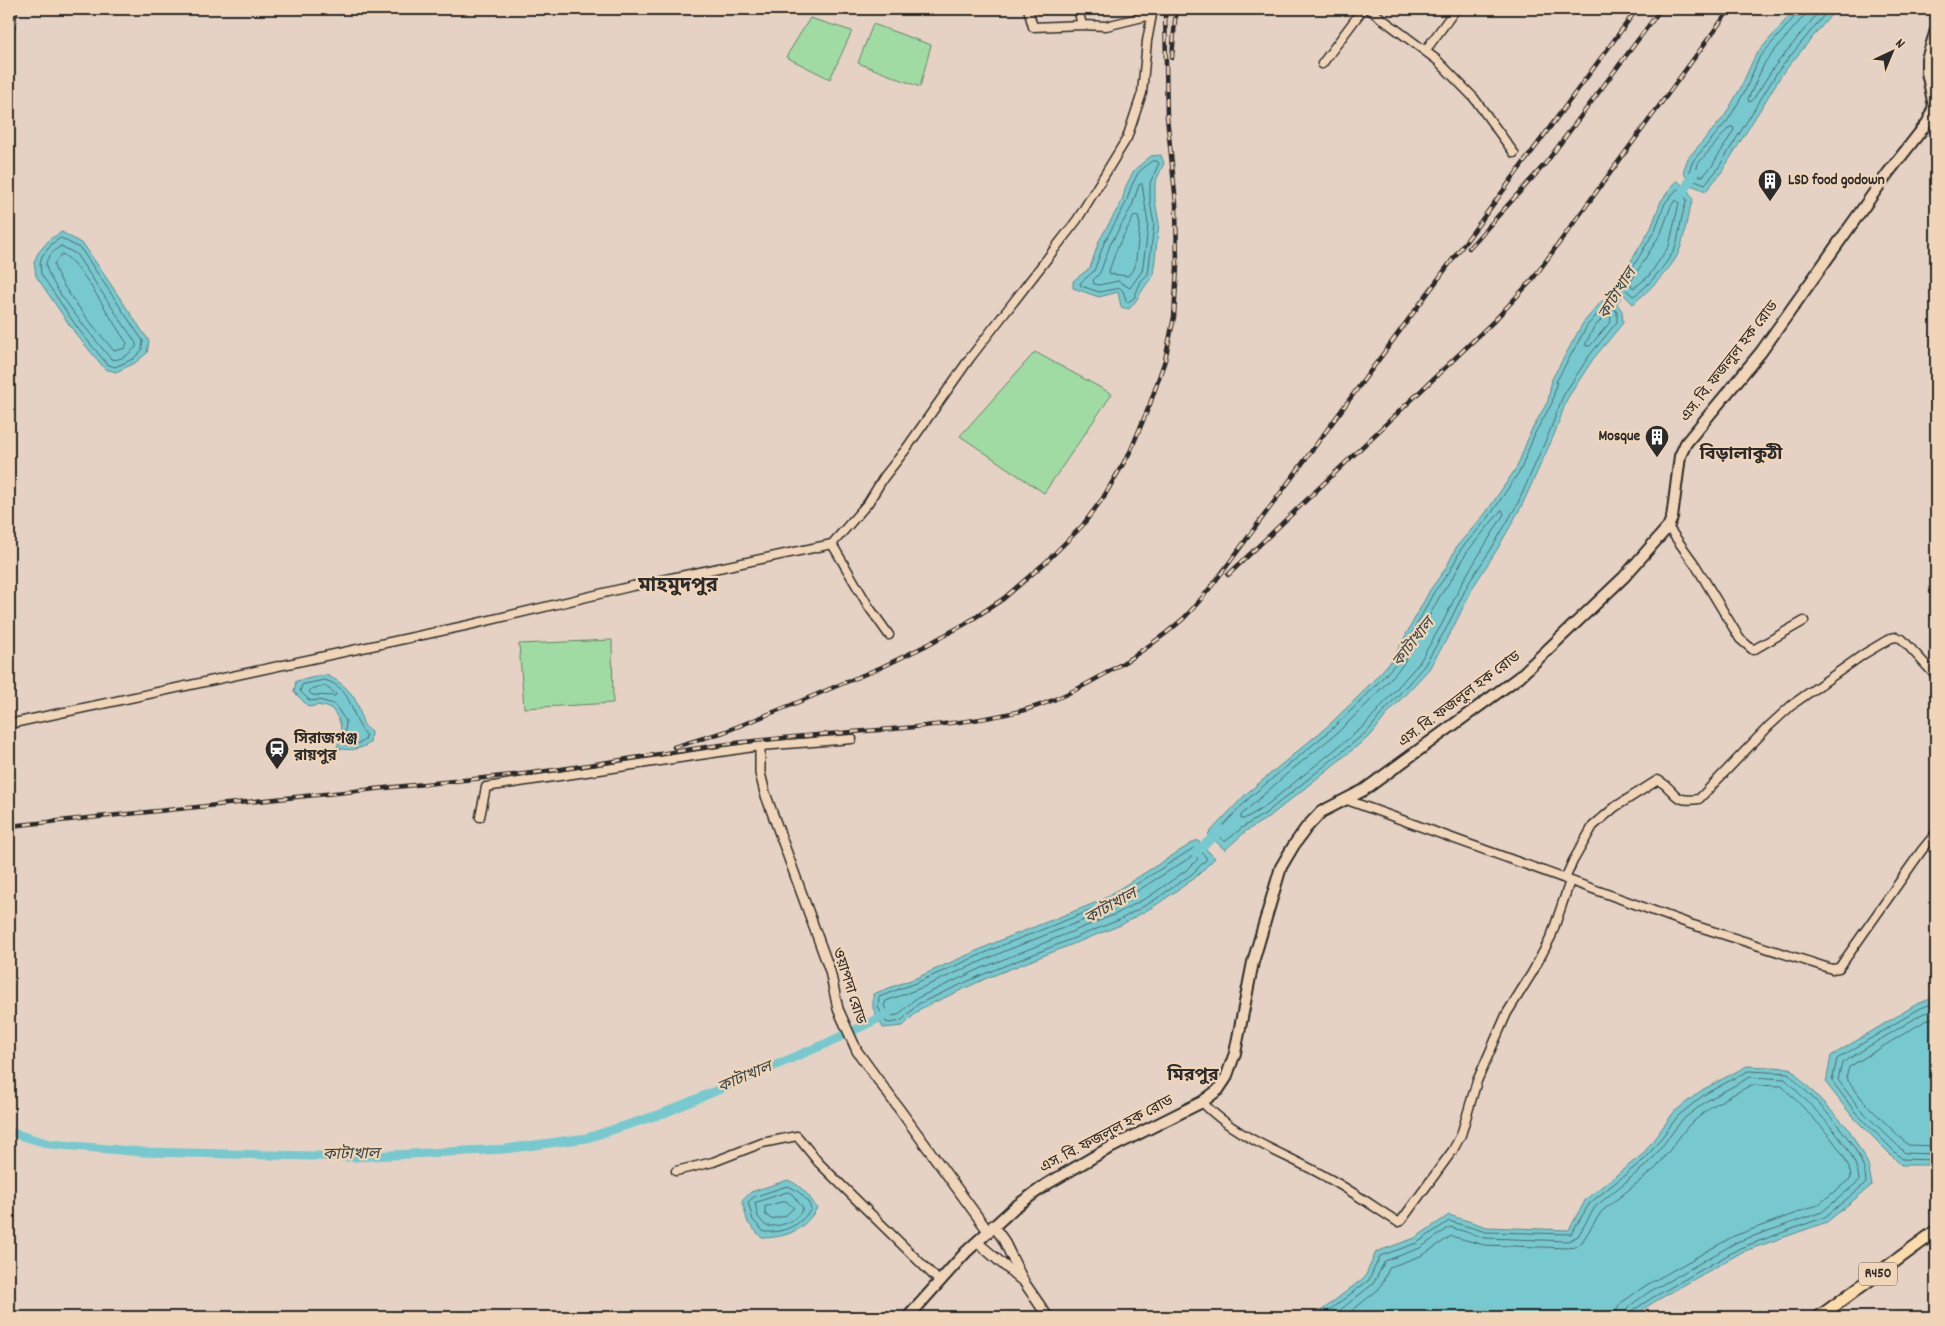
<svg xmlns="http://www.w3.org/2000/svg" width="1945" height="1326" font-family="Dekko,'Noto Sans Bengali',sans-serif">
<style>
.green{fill:#9fdba3;stroke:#658367}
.water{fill:#78c9cf;stroke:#598a8d}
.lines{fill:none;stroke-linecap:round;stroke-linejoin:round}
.shore{stroke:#4a6a6d;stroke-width:1}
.canal{stroke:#78c9cf;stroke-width:9}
.minor-casing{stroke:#2b2b2b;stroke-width:11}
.tertiary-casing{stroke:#2b2b2b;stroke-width:12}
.secondary-casing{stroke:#2b2b2b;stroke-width:14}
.primary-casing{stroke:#2b2b2b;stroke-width:15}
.minor{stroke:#f1d5b8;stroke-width:8}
.tertiary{stroke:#f1d5b8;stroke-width:9}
.secondary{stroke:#f1d5b8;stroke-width:10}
.primary{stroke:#fcdcac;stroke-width:11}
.rail-casing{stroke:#2b2b2b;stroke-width:4.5}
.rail{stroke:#f1d5b8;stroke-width:2.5;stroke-dasharray:8;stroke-linecap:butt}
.labels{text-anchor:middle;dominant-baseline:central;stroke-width:4.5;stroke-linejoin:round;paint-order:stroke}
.shield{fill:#f1d5b8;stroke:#665e55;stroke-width:1}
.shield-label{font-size:14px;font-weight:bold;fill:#2b2b2b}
.poi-label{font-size:15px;font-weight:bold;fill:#2b2b2b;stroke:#f1d5b8;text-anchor:start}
.street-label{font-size:15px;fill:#2b2b2b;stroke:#f1d5b8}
.water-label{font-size:16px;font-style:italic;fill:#3a4b4c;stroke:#f1d5b8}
.quarter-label{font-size:18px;font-weight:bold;fill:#2b2b2b;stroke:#f1d5b8}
.district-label{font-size:20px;font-weight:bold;fill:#2b2b2b;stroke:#f1d5b8}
</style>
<rect width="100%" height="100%" fill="#e5d2c4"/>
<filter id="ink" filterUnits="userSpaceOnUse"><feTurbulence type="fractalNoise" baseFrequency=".02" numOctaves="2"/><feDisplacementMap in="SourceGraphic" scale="10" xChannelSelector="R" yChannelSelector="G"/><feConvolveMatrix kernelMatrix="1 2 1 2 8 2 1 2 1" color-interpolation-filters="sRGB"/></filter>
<g filter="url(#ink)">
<path class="green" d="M810 18 852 31 830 79 786 57Z
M873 24 931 45 920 87 858 63Z
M1035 352 1112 394 1044 493 960 436Z
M612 640 613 703 524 708 519 644Z"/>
<path class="water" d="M1795 9H1836L1782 74 1721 173 1706 191 1691 185 1683 172 1688 158 1724 117 1740 89 1755 56Z
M1161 155 1164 163 1155 183V201L1159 223 1153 277C1143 286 1139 299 1129 309L1121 307 1118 292 1099 297 1073 288V281L1090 268 1099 241 1122 201 1126 186 1134 170 1151 156Z
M1677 180 1689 192 1693 200C1686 216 1686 232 1680 249 1675 266 1647 292 1633 304L1616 286 1651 228 1661 201Z
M62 232 84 245 149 341 147 353 135 363 116 372 105 369 75 333 36 276 34 262 38 253 50 239Z
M1602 301H1615L1622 311 1623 323 1593 359 1567 399 1554 435 1521 507 1498 548 1473 587 1452 630 1429 669 1388 713 1372 734 1269 817 1246 831 1225 850 1208 834 1246 794 1329 725 1360 695 1393 659 1430 590 1446 568 1457 546 1485 514 1517 467 1531 431 1548 401 1552 379 1583 323Z
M326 675C342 682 353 692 359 708 363 720 360 723 371 732L370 743C359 750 350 751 337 748 342 728 344 725 331 708L318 705 309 707 294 692 296 681Z
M1197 840 1215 858 1195 878 1156 905 1121 925 987 978 920 1009 903 1026 883 1028 873 1008V994L916 978 1001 940 1100 901Z
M1936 997V1165H1901L1852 1116 1826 1083 1831 1056 1917 1004Z
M1747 1066 1790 1068 1848 1128 1868 1164 1872 1185 1827 1222 1742 1252 1654 1302 1632 1317H1324L1321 1311 1365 1277 1376 1252 1415 1238 1449 1215 1487 1227 1569 1230 1586 1199 1643 1154 1674 1112 1702 1090Z
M788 1180C802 1186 809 1196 817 1208 803 1231 788 1237 762 1238L748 1223 742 1201 751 1192Z"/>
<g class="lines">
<path class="shore" d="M1799 9 1797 14 1759 58 1745 91 1728 120 1693 161 1689 171 1695 180 1705 184 1717 170 1778 71 1829 9
M1805 9 1803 17 1765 62 1748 99 1749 102 1752 101 1774 67 1821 9
M1730 127H1733L1734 130 1712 166 1703 176H1699L1696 171 1698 164Z
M1152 161H1157L1159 163 1150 183V202L1154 224 1148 274 1141 281 1134 298 1127 303 1123 291 1120 288 1099 292 1081 286 1080 283 1094 271 1104 243 1126 203 1131 187 1138 173Z
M1142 184 1148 224 1146 245 1142 271 1130 288 1118 281 1099 285 1094 284 1093 280 1100 273 1110 245 1132 206 1139 185Z
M1679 189 1687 200C1681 215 1680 231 1676 246 1672 258 1644 292 1633 296L1623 287V284L1655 230 1665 203 1676 190Z
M1675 201H1678L1679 203 1669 246 1648 277 1635 287 1633 288 1630 283 1661 233 1671 206Z
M1138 216 1140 225 1135 267 1128 276 1110 274 1109 271 1117 248 1134 216Z
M61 238 81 249 143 341 142 350 133 359 115 367 107 364 79 330 41 274 40 263 42 256 53 243Z
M61 246 76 254 136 343V347C130 353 120 362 111 359 98 343 44 280 46 263 47 257 56 249 61 246Z
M62 254C82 263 112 323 127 343L125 348 114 351C100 334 56 283 54 264Z
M1604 307H1613L1617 312V322L1589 356 1563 396 1549 433 1517 505 1493 546 1468 584 1447 627 1424 666 1385 710 1369 730 1266 813 1243 827 1226 841H1223L1216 833 1250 797 1333 728 1364 698 1397 662 1434 592 1450 571 1461 549 1489 517 1521 469 1535 433 1552 403 1557 380 1587 326Z
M1610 313 1611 321 1590 346H1586V343L1593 329 1606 314Z
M1502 510 1504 514 1463 581 1442 624 1419 663 1364 726 1263 808 1244 819H1241V815L1289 772 1337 733 1368 703 1402 666 1440 596 1455 574 1467 552Z
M325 680C356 690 349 717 366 735L365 740C359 744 350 747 344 744L346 721 334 704 319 700 310 701 300 691 302 685Z
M325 686 336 694 335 696 312 695 309 692 311 689Z
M1194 848H1197L1206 857V860L1192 874 1153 901 1119 920 984 974 918 1004 901 1021 890 1023 886 1022 878 1007 879 997 918 982 1003 945 1102 906Z
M1193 856H1196L1198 859 1188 869 1150 896 1116 914 982 968 915 999 898 1015 890 1016 884 1006 886 1001 921 988 1005 951 1104 912Z
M1936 1002 1919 1009 1837 1059 1832 1081 1856 1113 1902 1159 1936 1160
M1936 1009 1922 1014 1842 1063 1838 1080 1860 1109 1905 1153 1936 1154
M1936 1017 1925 1021 1849 1067 1846 1078 1866 1104 1908 1145 1936 1146
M788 1186C798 1190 808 1199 811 1209 800 1226 783 1233 764 1232L753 1220 748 1202 754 1197Z
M788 1192 792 1194 803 1208C797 1222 780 1227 766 1226L758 1217 755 1203Z
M786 1201 794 1208 785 1216 771 1219 765 1214V1207Z
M1328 1317V1311L1369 1280 1380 1256 1417 1243 1449 1221 1486 1232 1571 1234 1590 1203 1646 1158 1678 1116 1705 1094 1748 1071 1788 1073C1813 1099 1866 1145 1866 1183L1825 1217 1740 1248 1652 1298 1632 1311 1630 1317
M1334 1317 1335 1314 1373 1284 1385 1261 1420 1248 1450 1227 1485 1238 1568 1241 1578 1236 1595 1207 1650 1162 1682 1120 1708 1100 1750 1077 1785 1079C1807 1102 1859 1148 1859 1181L1822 1212 1737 1242 1649 1292 1628 1307 1624 1317
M1344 1317 1379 1289 1390 1267 1423 1255 1451 1236 1484 1245 1568 1248 1575 1247 1582 1242 1601 1212 1656 1168 1688 1126 1712 1106 1751 1085 1782 1086C1800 1105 1851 1151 1851 1178L1818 1205 1734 1236 1645 1286 1621 1303 1617 1309 1616 1317"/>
<path class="canal" d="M1680 197 1695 172
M1608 311 1626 282
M1195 853 1221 830
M9 1132 50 1144 142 1152 353 1157 505 1149 587 1138 664 1113 825 1044 888 1014"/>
<defs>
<path id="minor" d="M1028 9 1033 27 1082 25
M1078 9 1082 25 1106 26 1151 15
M1369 9 1437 60 1474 98 1514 153
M9 32 13 9
M1425 51 1456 9
M1322 64 1363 9
M1668 527 1696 566 1740 639 1753 650 1804 621
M832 544 868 503 884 477 906 449 970 358 1077 220 1127 138 1142 93 1147 41 1153 9
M9 724 469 625 633 586 832 544 869 607 889 635
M1347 800 1690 924 1832 969 1839 968 1922 850 1936 833
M480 817 486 787 760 746 852 739
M1565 879 1573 861 1593 826 1615 807 1658 780C1678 791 1671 803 1699 799L1769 726 1793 704 1864 654 1891 638 1897 637 1902 639 1936 676
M1202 1102C1236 1138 1284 1153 1326 1177 1351 1190 1374 1207 1398 1222L1401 1221 1453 1150 1461 1135 1477 1081 1507 1013 1532 973 1551 937 1570 881
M676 1171 713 1162 762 1143 797 1136 819 1163 940 1282"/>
<path id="tertiary" d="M760 746V773L765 793 830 971 838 1009 857 1051 988 1231
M993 1225 1003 1239 1024 1282 1048 1317
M977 1242 1020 1279"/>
<path id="secondary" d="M908 1317 966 1252 1015 1207 1047 1184 1102 1152 1202 1102 1218 1090 1226 1078 1235 1053 1253 962 1281 867 1294 845 1306 828 1321 812 1364 790 1519 677 1624 577 1668 527 1672 518 1680 456 1686 443 1761 352 1888 173 1928 122 1934 106 1927 72V59L1936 30"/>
<path id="primary" d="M1819 1317 1936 1231"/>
</defs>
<use href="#minor" class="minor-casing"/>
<use href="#tertiary" class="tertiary-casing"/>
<use href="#secondary" class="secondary-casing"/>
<use href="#primary" class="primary-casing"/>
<use href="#minor" class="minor"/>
<use href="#tertiary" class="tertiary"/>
<use href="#secondary" class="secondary"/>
<use href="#primary" class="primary"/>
<defs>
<path id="rail" d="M1172 58 1175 20 1178 9
M1469 248 1545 164 1661 9
M1228 575 1495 320 1532 280 1730 9
M674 747 724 732 789 706 882 667 925 646 965 624 1003 599 1046 562 1082 526 1103 498 1130 452 1150 404 1165 360 1174 317 1177 267 1176 203 1167 117 1165 9
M9 826 524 774C598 765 670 751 744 742 797 736 851 732 904 728 946 724 987 720 1028 709 1076 695 1146 652 1183 619 1200 602 1215 582 1229 563L1637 9"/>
</defs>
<use href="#rail" class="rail-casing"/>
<use href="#rail" class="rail"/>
</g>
</g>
<defs>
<symbol id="building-pin" viewBox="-11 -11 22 30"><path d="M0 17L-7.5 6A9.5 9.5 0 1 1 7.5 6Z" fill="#2b2b2b" stroke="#f1d5b8"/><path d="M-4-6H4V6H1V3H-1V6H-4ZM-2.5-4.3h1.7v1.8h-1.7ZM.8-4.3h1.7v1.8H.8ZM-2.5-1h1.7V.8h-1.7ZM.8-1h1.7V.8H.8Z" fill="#fff"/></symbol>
<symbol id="station-pin" viewBox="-11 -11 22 30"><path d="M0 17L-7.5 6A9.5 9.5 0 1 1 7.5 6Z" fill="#2b2b2b" stroke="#f1d5b8"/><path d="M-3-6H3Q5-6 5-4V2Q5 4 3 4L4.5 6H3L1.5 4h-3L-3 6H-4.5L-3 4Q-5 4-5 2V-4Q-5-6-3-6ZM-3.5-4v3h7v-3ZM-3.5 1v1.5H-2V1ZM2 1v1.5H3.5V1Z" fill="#fff"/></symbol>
</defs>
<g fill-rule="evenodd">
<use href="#building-pin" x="1756" y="167" width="28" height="38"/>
<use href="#building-pin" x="1643" y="423" width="28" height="38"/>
<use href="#station-pin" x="263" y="735" width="28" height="38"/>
</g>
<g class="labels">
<rect class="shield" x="1859" y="1262.5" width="38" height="23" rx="4"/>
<g class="shield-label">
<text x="1878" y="1274">R450</text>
</g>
<g class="poi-label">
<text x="1788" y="181">LSD food godown</text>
<text x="1640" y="437" text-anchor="end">Mosque</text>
<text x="294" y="740">সিরাজগঞ্জ<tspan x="294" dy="17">রায়পুর</tspan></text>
</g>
<g class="street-label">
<text transform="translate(1730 362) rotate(-52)">এস. বি. ফজলুল হক রোড</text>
<text transform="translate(1460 700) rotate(-37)">এস. বি. ফজলুল হক রোড</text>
<text transform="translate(848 986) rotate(72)">ওয়াপদা রোড</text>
<text transform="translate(1107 1135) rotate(-28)">এস. বি. ফজলুল হক রোড</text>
</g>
<g class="water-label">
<text transform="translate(1618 294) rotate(-58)">কাটাখাল</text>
<text transform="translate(1414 643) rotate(-52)">কাটাখাল</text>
<text transform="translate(1111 907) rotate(-29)">কাটাখাল</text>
<text transform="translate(745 1078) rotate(-23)">কাটাখাল</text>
<text transform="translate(351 1155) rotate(-1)">কাটাখাল</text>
</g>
<g class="quarter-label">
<text x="1741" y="455">বিড়ালাকুঠী</text>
<text x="1193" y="1076">মিরপুর</text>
</g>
<g class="district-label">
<text x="678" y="587">মাহমুদপুর</text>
</g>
</g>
<rect width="1945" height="1326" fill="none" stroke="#f1d5b8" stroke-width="30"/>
<rect x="15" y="15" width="1915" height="1296" fill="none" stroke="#2b2b2b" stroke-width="2" filter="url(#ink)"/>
<g transform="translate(1892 52) rotate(44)" stroke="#f1d5b8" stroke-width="4" paint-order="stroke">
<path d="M0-4L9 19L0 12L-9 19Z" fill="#2b2b2b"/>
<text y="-8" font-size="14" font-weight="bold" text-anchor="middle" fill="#2b2b2b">N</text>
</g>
</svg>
